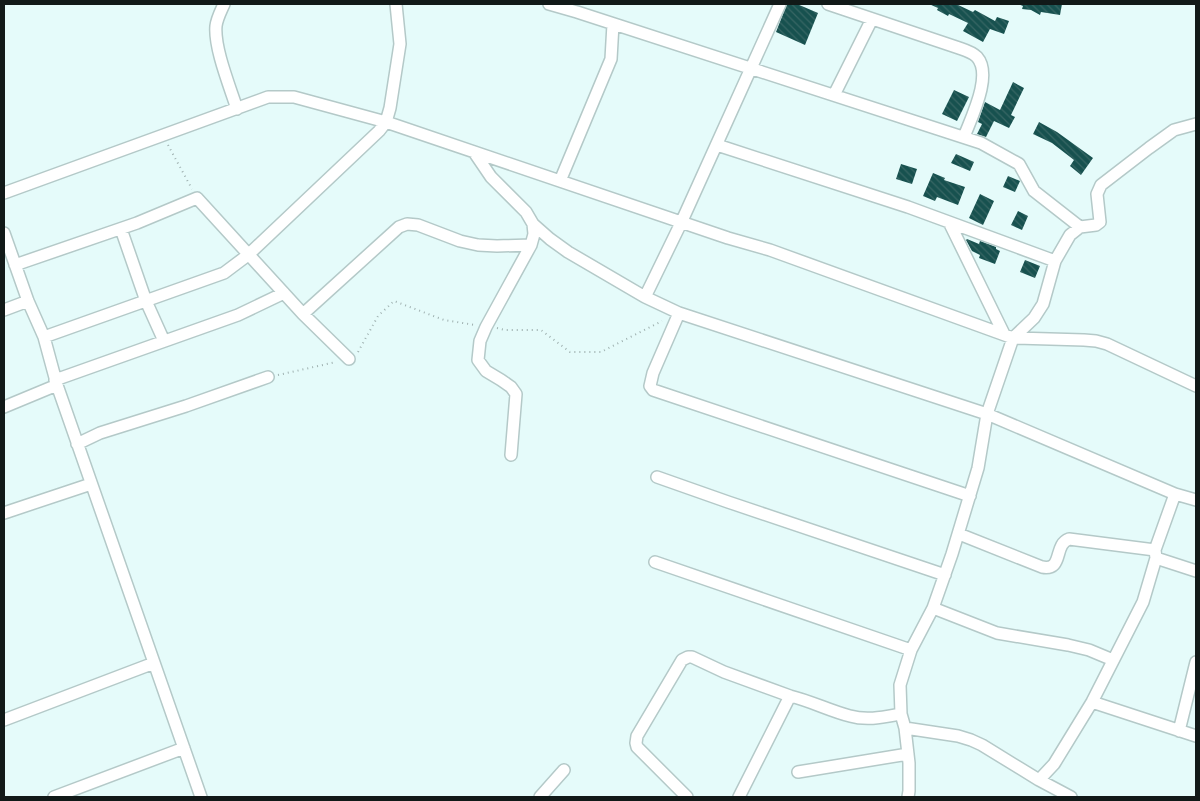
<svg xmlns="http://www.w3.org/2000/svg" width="1200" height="801" font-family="Commissioner,sans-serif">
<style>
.building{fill:url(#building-back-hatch)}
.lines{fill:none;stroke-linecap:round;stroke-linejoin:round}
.minor-casing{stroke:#b4c9c8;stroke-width:14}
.path{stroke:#9fb1b0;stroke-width:2;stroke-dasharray:1 4;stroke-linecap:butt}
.minor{stroke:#fff;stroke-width:11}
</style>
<defs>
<pattern id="building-back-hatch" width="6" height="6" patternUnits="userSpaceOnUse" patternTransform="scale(1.25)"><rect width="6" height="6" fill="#17514f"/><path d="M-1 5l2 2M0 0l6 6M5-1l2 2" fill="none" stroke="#376664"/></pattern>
</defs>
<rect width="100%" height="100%" fill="#e5fbfa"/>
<path class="building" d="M787 4H797L818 13 805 45 776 32Z
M929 4H956L973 12 975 10 995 21 997 17 1009 21 1004 34 990 29 983 42 963 31 968 23 949 14 948 16 937 10 938 8Z
M1018 4H1062L1060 15 1041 12 1040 15 1031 10 1022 9 1023 6Z
M1013 82 1024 88 1011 115 1015 117 1009 128 994 121 986 137 977 134 982 124 978 122 985 102 1000 110Z
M954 90 969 97 957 121 942 114Z
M1039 122 1057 132 1093 158 1081 175 1070 166 1074 160 1052 143 1033 134Z
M956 154 974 162 970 171 951 163Z
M901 164 917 169 912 184 896 179Z
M933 173 945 178 944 180 965 187 958 205 937 197 935 201 923 196Z
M1008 176 1020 181 1015 192 1003 187Z
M980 194 994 201 983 225 969 218Z
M1018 211 1028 216 1022 230 1011 225Z
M967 239 979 244 980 241 996 247V249L1000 251 995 264 979 258 980 255 972 251 966 240Z
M1025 260 1040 266 1035 278 1020 272Z"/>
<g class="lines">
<defs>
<path id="minor" d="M224 4C221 11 217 18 216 26 214 48 230 87 237 109
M549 4 577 12 981 143 1019 164 1034 191 1080 227
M780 4 681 223 645 297 679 313 987 414 1175 494 1196 500
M828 4 959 48C965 50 972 52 977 57 993 75 971 118 964 137
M834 95 872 19
M717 145 908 207 1055 261
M474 152 491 177 526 212 533 224 534 234 531 245 486 327 480 341 478 360 486 371 501 380 511 387 516 394 511 455
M560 181 611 59 613 24
M4 193 268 97H294L386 122 728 238 770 250 1013 338 1084 340 1096 341 1107 344 1196 386
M949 222 1004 334
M533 224 550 239 568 252 645 297
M121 229 146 301 164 341
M4 233 28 301 44 337 57 385 201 797
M15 265 137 223 197 198 303 314 349 359
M4 310 28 301
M679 313 653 373 650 386 653 390 970 496
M303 314 399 227 407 224 418 225 460 241 478 245 497 246 531 245
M44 337 224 273 248 255 379 131 386 122 390 108 400 44 396 4
M55 380 238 315 284 293
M4 407 57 385
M77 444 100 433 186 406 268 377
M657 477 728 502 945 575
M4 513 91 484
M959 534 1042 567C1064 571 1053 545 1069 539L1155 550
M1156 558 1196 571
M655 562 911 650
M933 608 997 633 1068 645 1089 650 1113 660
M1092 702 1196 736
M4 720 154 663
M905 728 958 736 971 740 982 745 1039 780 1071 797
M1179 731 1196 662
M798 772 908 754
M1039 780 1054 764 1092 702 1143 602 1156 558 1155 550 1175 494
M54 797 184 748
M540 797 564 770
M687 797 637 747 636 743 637 736 682 660 688 657H692L724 672 790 696
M739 797 790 696C811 701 830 711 850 716 867 721 884 717 901 714
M908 797 909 791V763L905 728 901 714 900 685 911 650 933 608 952 554 978 468 987 414 1013 338 1034 318 1043 304 1055 261 1070 235 1080 227 1096 225 1100 222 1097 194 1101 185 1149 148 1174 130 1196 124"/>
</defs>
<use href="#minor" class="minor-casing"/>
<path class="path" d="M168 145 192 189
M497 328 505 330H541L570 352H601L662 321
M358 352 378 316 394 301 444 320 475 325
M278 375 336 362"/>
<use href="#minor" class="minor"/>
</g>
<rect width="1200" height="801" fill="none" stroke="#111918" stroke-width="10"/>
</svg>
